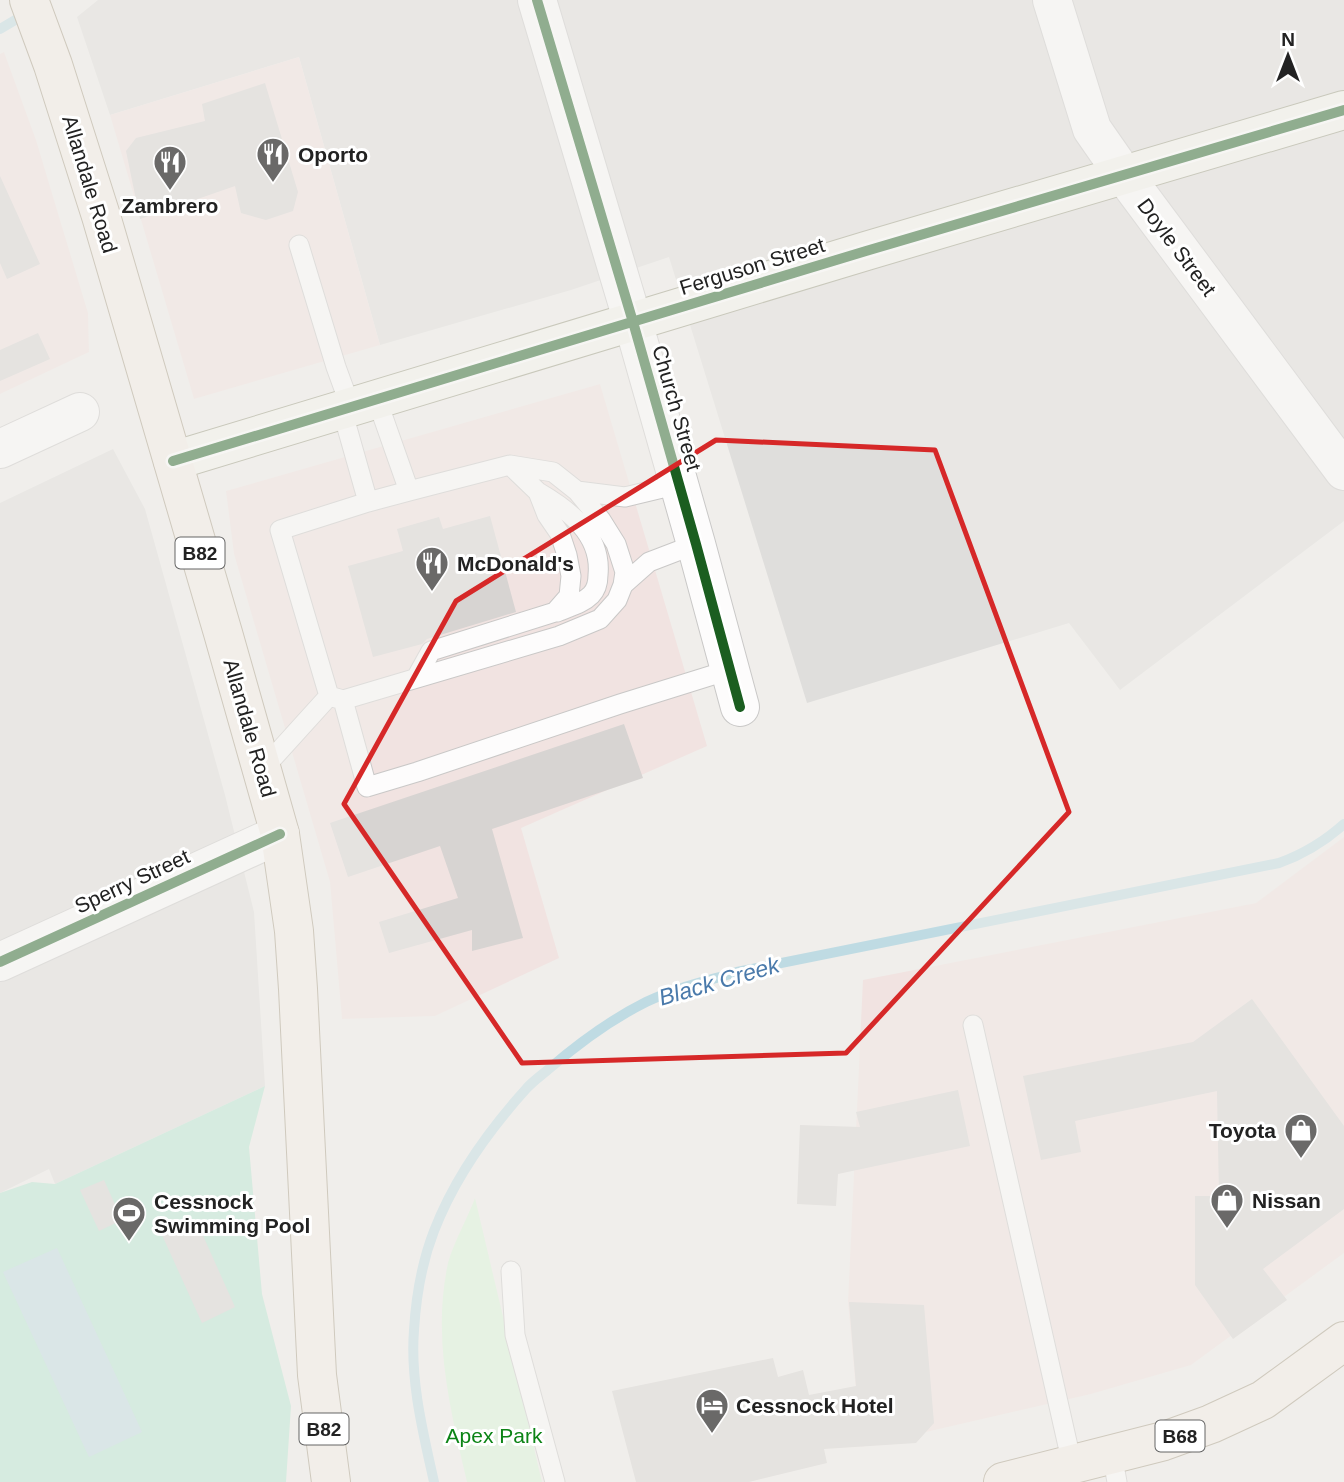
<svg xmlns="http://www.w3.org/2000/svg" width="1344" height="1482" font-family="Arial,sans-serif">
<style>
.residential{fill:#dfdedc}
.commercial{fill:#f1e3e1}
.park{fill:#daf5da}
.pitch{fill:#b7e6d2}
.water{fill:#bfdbe3}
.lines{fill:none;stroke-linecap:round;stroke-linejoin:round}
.stream{stroke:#bfdbe3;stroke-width:10}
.building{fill:#d7d4d2}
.lane-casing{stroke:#c9c8c7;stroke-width:21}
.street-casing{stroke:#c9c8c7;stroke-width:40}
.secondary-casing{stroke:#999a82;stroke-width:40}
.primary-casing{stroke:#a79c86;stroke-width:40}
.lane{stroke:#fdfcfc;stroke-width:19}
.street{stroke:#fdfcfc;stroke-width:38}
.secondary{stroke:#f4f4ed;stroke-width:38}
.primary{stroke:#f3ede7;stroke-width:38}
.cycleway-casing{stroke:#fff;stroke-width:15}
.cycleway{stroke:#1b5e20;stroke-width:10}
.marked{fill:none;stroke:#d62828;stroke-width:5;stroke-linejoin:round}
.labels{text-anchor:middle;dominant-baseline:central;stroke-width:6;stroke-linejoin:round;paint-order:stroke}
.shield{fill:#fff;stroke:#646464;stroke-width:2}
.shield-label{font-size:19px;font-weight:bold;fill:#222}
.poi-label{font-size:21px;font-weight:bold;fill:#222;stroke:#fff;text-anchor:start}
.street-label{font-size:21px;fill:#222;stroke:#fff}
.park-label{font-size:21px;fill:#0c8416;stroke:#fff}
.water-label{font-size:23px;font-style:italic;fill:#4a7aab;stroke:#fff}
</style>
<rect width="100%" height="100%" fill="#f0eeeb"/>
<path class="residential" d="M98 0H1344V521L1120 690 1069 623 807 703 669 257 571 290 380 345 299 57 110 115 77 17Z
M113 449 145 509 225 795 254 912 265 1086 55 1184 49 1169 0 1193V503Z"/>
<path class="commercial" d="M4 52 36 140 88 313 89 352 0 394V54Z
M299 57 380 345 194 399 110 115Z
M600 384 707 746 521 828 559 958 435 1016 342 1019 330 882 234 554 226 491Z
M1344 837V1253L1191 1365 1091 1394 861 1447 848 1302 863 980 1256 903Z"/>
<path class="park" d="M475 1198 542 1482H467C450 1409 432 1337 448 1263 453 1244 468 1217 475 1198Z"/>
<path class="pitch" d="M265 1086 249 1147 262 1294 291 1406 286 1482H0V1193L32 1182 55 1184Z"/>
<path class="water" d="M57 1248 142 1432 89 1457 3 1272Z"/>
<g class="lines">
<path class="stream" d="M0 29 27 13
M434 1482C423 1432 410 1381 414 1330 416 1297 422 1262 434 1231 454 1179 489 1130 526 1089 533 1081 542 1075 550 1068 579 1043 612 1019 646 1002 675 988 707 981 737 972L1279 863C1304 854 1324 842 1344 824"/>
</g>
<path class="building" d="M265 83 298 192 293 211 266 220 241 213 235 186 140 219 126 151 136 138 205 121 202 104Z
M0 176 40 264 7 279 0 263Z
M38 333 50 359 0 381V350Z
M490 516 516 612 427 639 422 644 373 657 348 566 403 551 397 529 439 517 443 529Z
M624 724 643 778 492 829 523 938 472 951V930L389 953 379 922 458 898 440 846 348 877 330 823Z
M1252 999 1344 1126V1209L1263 1269 1287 1300 1233 1339 1195 1285V1196H1219L1217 1091 1075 1121 1081 1152 1041 1160 1023 1076 1193 1042Z
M958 1090 970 1146 838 1174 836 1206 797 1204 800 1125 860 1127 856 1112Z
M104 1180 122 1220 99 1231 80 1190Z
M196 1220 235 1307 202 1323 162 1235Z
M849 1302 924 1305 934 1423 916 1443 824 1449 827 1463 749 1482H636L612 1391 773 1358 778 1377 803 1370 809 1395 856 1386Z"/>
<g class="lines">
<defs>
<path id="lane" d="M299 245 336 367 351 408
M342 410 368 502 280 530 329 696 343 700 559 636 600 619 617 600 623 585 625 572 616 544 601 520 577 491 553 472 510 465 409 491 377 400
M577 491 625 497 679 484
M538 492C569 510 602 535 598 575 598 582 596 590 591 595 582 604 568 607 557 612
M368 502 409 491
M623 585 649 562 696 544
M416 678 431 651 555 612 569 596 571 576 567 555 560 534 547 515 538 492 510 465
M343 700 367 787 417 772 620 704 729 670
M262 770 329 696
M973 1025 1072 1464
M511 1271 515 1335 555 1482
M1112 1454 1117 1482"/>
<path id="street" d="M537 0 633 322 696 544 740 707
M1052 0 1092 129 1124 175 1344 471
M0 449 80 412
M0 962 280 834"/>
<path id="secondary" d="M173 461 866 251 1344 110"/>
<path id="primary" d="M29 0 53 65 101 216 223 633 280 834 294 931 298 989 317 1375 331 1482
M1003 1482 1164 1441 1211 1424 1263 1400 1344 1341"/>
</defs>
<use href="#lane" class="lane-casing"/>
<use href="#street" class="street-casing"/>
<use href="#secondary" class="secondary-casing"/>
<use href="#primary" class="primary-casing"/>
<use href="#lane" class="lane"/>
<use href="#street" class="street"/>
<use href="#secondary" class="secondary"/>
<use href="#primary" class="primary"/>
<defs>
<path id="cycleway" d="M537 0 633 322 696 544 740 707
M173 461 866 251 1344 110
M0 962 280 834"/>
</defs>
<use href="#cycleway" class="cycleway-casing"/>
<use href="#cycleway" class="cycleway"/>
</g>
<path d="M0 0H1344V1482H0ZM716 440 935 450 1069 812 846 1053 522 1063 344 804 456 601Z" fill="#f0eeeb" fill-opacity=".55" fill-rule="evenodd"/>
<path class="marked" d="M716 440 935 450 1069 812 846 1053 522 1063 344 804 456 601Z"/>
<defs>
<symbol id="restaurant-pin" viewBox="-11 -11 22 30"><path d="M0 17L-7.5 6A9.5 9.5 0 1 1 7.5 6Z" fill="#6a6968" stroke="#fff"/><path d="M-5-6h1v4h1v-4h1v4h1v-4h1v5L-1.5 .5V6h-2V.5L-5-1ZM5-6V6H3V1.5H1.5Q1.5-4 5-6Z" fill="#fff"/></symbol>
<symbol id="shop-pin" viewBox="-11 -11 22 30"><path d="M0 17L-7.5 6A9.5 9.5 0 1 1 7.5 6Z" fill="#6a6968" stroke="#fff"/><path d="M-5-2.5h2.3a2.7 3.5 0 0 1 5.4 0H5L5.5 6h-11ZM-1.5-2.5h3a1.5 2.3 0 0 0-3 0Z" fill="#fff"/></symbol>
<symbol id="stadium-pin" viewBox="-11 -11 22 30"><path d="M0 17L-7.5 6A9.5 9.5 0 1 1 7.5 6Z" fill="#6a6968" stroke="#fff"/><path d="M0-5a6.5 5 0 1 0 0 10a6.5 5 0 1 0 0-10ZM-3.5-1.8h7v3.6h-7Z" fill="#fff"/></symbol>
<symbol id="hotel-pin" viewBox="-11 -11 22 30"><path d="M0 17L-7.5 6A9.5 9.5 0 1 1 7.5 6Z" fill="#6a6968" stroke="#fff"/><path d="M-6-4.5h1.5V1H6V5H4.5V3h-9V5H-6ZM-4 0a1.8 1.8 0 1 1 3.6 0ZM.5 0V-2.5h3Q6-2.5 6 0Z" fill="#fff"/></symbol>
</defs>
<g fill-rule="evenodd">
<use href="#restaurant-pin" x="254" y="135" width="38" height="52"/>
<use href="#restaurant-pin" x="151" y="143" width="38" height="52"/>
<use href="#restaurant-pin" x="413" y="544" width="38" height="52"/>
<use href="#shop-pin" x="1282" y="1111" width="38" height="52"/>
<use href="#shop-pin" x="1208" y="1181" width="38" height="52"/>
<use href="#stadium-pin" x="110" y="1194" width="38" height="52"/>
<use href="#hotel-pin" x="693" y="1386" width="38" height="52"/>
</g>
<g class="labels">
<g class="shield">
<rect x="175.5" y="537.5" width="49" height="31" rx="5"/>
<rect x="299.5" y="1413.5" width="49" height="31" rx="5"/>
<rect x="1155.5" y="1420.5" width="49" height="31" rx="5"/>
</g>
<g class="shield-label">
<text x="200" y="553">B82</text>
<text x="324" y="1429">B82</text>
<text x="1180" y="1436">B68</text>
</g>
<g class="poi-label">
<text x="298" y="154">Oporto</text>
<text x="170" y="205" text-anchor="middle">Zambrero</text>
<text x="457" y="563">McDonald's</text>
<text x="1276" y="1130" text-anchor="end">Toyota</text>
<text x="1252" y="1200">Nissan</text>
<text x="154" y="1201">Cessnock<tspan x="154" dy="24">Swimming Pool</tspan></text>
<text x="736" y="1405">Cessnock Hotel</text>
</g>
<g class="street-label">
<text transform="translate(90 184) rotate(73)">Allandale Road</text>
<text transform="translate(1177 247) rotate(53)">Doyle Street</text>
<text transform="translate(752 266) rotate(-17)">Ferguson Street</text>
<text transform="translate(677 408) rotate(74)">Church Street</text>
<text transform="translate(250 728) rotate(74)">Allandale Road</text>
<text transform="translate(132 881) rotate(-25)">Sperry Street</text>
</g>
<g class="park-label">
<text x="494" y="1435">Apex Park</text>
</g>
<g class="water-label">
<text transform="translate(719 981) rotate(-16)">Black Creek</text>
</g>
</g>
<g transform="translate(1288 56)" stroke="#ffffff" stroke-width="5" paint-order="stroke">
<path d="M0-5L12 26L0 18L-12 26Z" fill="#222222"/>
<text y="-10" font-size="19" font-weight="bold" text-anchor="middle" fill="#222222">N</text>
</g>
</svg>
